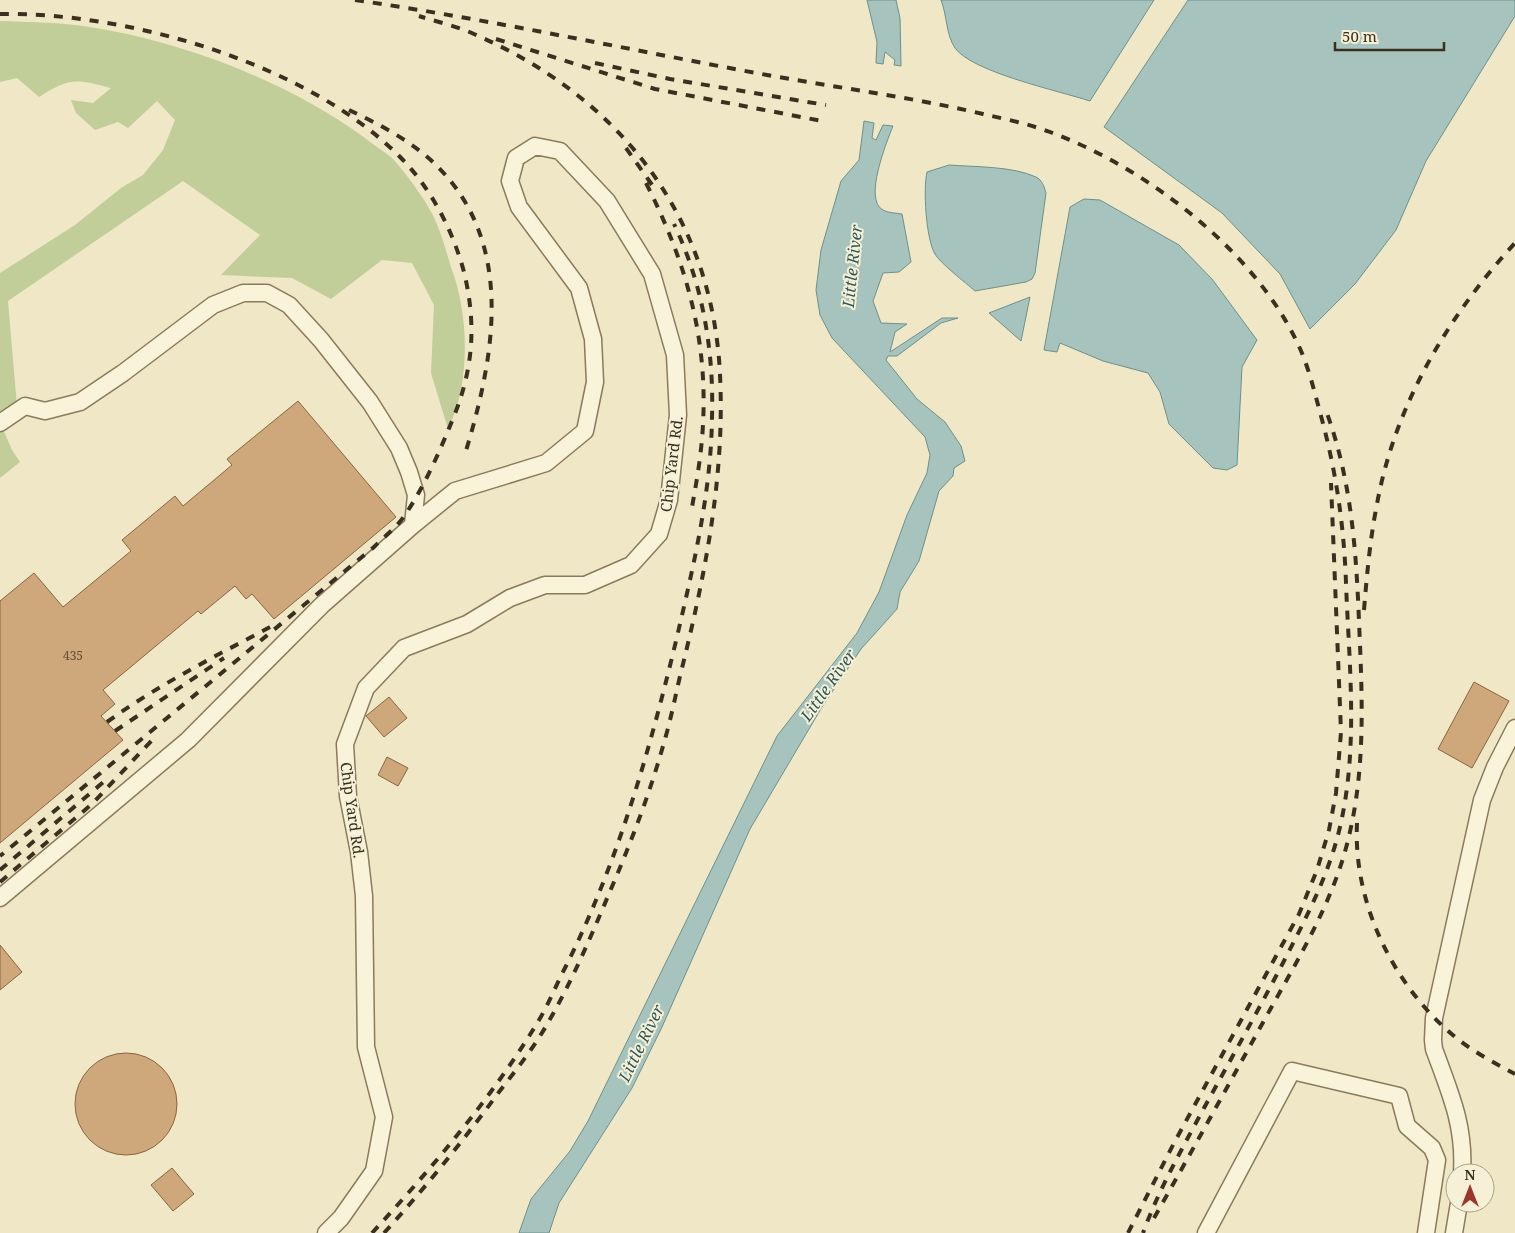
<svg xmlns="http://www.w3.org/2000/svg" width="1515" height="1233" font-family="'Noto Serif',serif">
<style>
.green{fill:#c2ce99}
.water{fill:#a7c3be;stroke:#6d918c}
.building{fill:#cea77b;stroke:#8a6640}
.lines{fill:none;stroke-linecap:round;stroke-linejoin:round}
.minor-casing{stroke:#8b7a5b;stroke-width:19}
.minor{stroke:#f9f3d9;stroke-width:16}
.rail{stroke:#3b301f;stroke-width:4;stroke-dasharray:9 9;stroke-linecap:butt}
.labels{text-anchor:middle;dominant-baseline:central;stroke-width:4;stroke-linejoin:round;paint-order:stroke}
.number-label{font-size:12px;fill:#604e36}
.street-label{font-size:15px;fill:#3b301f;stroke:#f6f0d6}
.water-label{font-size:16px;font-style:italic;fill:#2e585b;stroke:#f6f0d6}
</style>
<rect width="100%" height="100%" fill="#efe7c6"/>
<path class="green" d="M0 21C27 22 56 22 83 26 180 40 285 80 365 138 373 145 384 151 392 158 402 168 424 198 430 210 440 227 445 248 451 267 469 314 471 383 448 429L431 373 434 305 412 263 382 260 331 299 292 278 221 275 260 235 183 181 8 301 17 406 10 411H0V273L75 225 121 188 143 175 163 150 175 120 157 101 128 128 118 122 95 130 76 113 71 100 93 103 111 88C77 79 70 77 39 97L17 78 0 82Z
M0 422 12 450 20 462 0 478Z"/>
<path class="water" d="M867 0H896L900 18 901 66 894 65 895 60 885 52 883 64 876 63 877 42Z
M941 0H1154L1090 101C1059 91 972 72 955 48 946 35 947 15 941 0Z
M1188 0H1515V16L1426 161 1396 230 1355 284 1310 329 1280 274 1222 213 1104 127Z
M864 121 874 123 872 138 876 140 883 125 893 126C887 141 863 200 883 210 888 213 896 213 902 214L911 262 899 272 883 273 873 301 881 323 907 324 895 332 890 352 942 318H958L941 323 897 356H888L886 360 917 399 945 422 961 446 965 461 954 468 953 476 939 491 919 561 900 592 897 609 861 649 822 707 750 829 662 1027 632 1088 559 1203 549 1233H519L531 1199 570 1151 588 1121 777 736 857 633 879 592 907 515 927 473 930 455 925 437 832 338 820 315 816 290 821 250 841 181 859 160Z
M949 165C975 167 1012 166 1036 177 1042 180 1044 186 1046 193L1035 273 1032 279 1026 282 975 291C966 283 940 263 935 254 926 239 923 189 927 172Z
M1084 199 1100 200 1179 245 1212 279 1257 340 1242 367 1237 465 1227 470 1213 468 1169 424 1160 392 1148 373 1103 361 1060 343 1057 352 1044 350 1070 207Z
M1030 297 1021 341 989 313Z"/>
<path class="building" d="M298 401 396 517 274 619 252 594 246 599 235 586 201 614 198 611 103 690 115 704 101 716 123 740 0 843V601L34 573 63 607 131 551 122 540 175 496 183 506 232 465 227 459Z
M1474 682 1509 701 1472 768 1438 749Z
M389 697 407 718 384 737 366 716Z
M387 757 408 768 398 786 378 775Z
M0 945 22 972 0 990Z
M75 1104a51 51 0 1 1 102 0a51 51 0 1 1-102 0Z
M172 1168 194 1194 173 1211 151 1185Z"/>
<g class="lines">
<defs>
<path id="minor" d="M0 423 25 406 45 411 80 402 123 373 213 305 243 293H267L289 305 321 340 370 402 399 448 409 472 416 495 413 525 322 605 188 740 0 898
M1462 1173C1465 1125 1450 1093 1434 1049L1433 1040 1434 1018 1482 800 1495 767 1515 728
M326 1233 341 1218 374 1171 384 1117 366 1047 364 896 359 852 348 796 345 744 366 688 404 648 467 624 510 598 545 585H585L631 565 659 534 669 500 678 415 675 355 652 274 607 201 560 151 535 146 516 158 510 181 519 207 579 288 593 339 595 382 585 431 546 463 455 491 413 525
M1206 1233 1292 1071 1399 1096 1407 1126 1432 1148 1437 1160 1426 1233
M1454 1233 1459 1203"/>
</defs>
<use href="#minor" class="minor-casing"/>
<use href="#minor" class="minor"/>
<path class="rail" d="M355 0C493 20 630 50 767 75 839 88 911 97 983 114 1005 119 1029 124 1050 132 1145 167 1251 248 1296 340 1308 364 1314 390 1321 416 1336 471 1344 525 1346 583 1349 665 1359 750 1339 831 1328 876 1306 918 1285 959 1259 1009 1231 1059 1204 1108 1182 1149 1159 1189 1143 1233
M0 14C129 12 310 64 402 159 432 190 453 231 464 272 477 326 473 371 452 421 439 453 424 487 405 515 397 527 384 537 374 547L0 856
M496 39 655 89 822 121
M595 63 670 79 826 105
M349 110C379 124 415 143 438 167 516 246 494 359 465 454
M626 148 655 189
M646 183C688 266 710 345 702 439 700 462 696 485 692 507
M1364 610C1367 574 1370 539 1377 504 1395 405 1448 316 1515 243
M107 722C158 685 214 657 270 627
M115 731 224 658
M1357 823C1353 903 1393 985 1454 1036 1472 1051 1494 1063 1515 1074
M0 870 107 779
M0 882 92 804 155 737
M1154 1218C1192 1151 1229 1084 1266 1017 1298 959 1334 901 1349 836 1366 765 1362 693 1359 621 1356 547 1351 477 1325 408
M372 1233C431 1169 490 1100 536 1025 548 1006 556 985 566 966 618 862 649 753 676 641 693 568 711 494 712 418 714 351 703 285 674 224
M384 1233C425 1188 463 1141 499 1092 517 1069 535 1046 549 1021 573 979 592 934 611 889 632 840 651 790 665 739 672 715 676 692 682 668 707 567 727 463 719 359 706 205 612 94 474 34 457 26 437 22 419 16
M1128 1233 1174 1143 1299 914 1317 870 1329 830 1336 793 1341 732 1331 483"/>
</g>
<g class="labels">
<g class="number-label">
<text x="73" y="655">435</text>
</g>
<g class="street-label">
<text transform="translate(671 464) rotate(-83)">Chip Yard Rd.</text>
<text transform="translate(353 810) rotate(82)">Chip Yard Rd.</text>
</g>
<g class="water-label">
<text transform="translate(852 266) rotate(-84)">Little River</text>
<text transform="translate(828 685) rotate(-55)">Little River</text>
<text transform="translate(641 1043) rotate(-64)">Little River</text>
</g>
</g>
<g transform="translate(1470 1188)"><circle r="24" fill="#f6f0d6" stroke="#aba38d"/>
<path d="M0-4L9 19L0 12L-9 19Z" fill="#9b362a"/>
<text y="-8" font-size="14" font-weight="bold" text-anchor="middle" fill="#3b301f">N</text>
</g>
<path d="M1335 42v8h109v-8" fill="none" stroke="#3b301f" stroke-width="2.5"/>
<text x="1342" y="42" font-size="15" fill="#3b301f" stroke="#f6f0d6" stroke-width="4" paint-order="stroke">50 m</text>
</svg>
